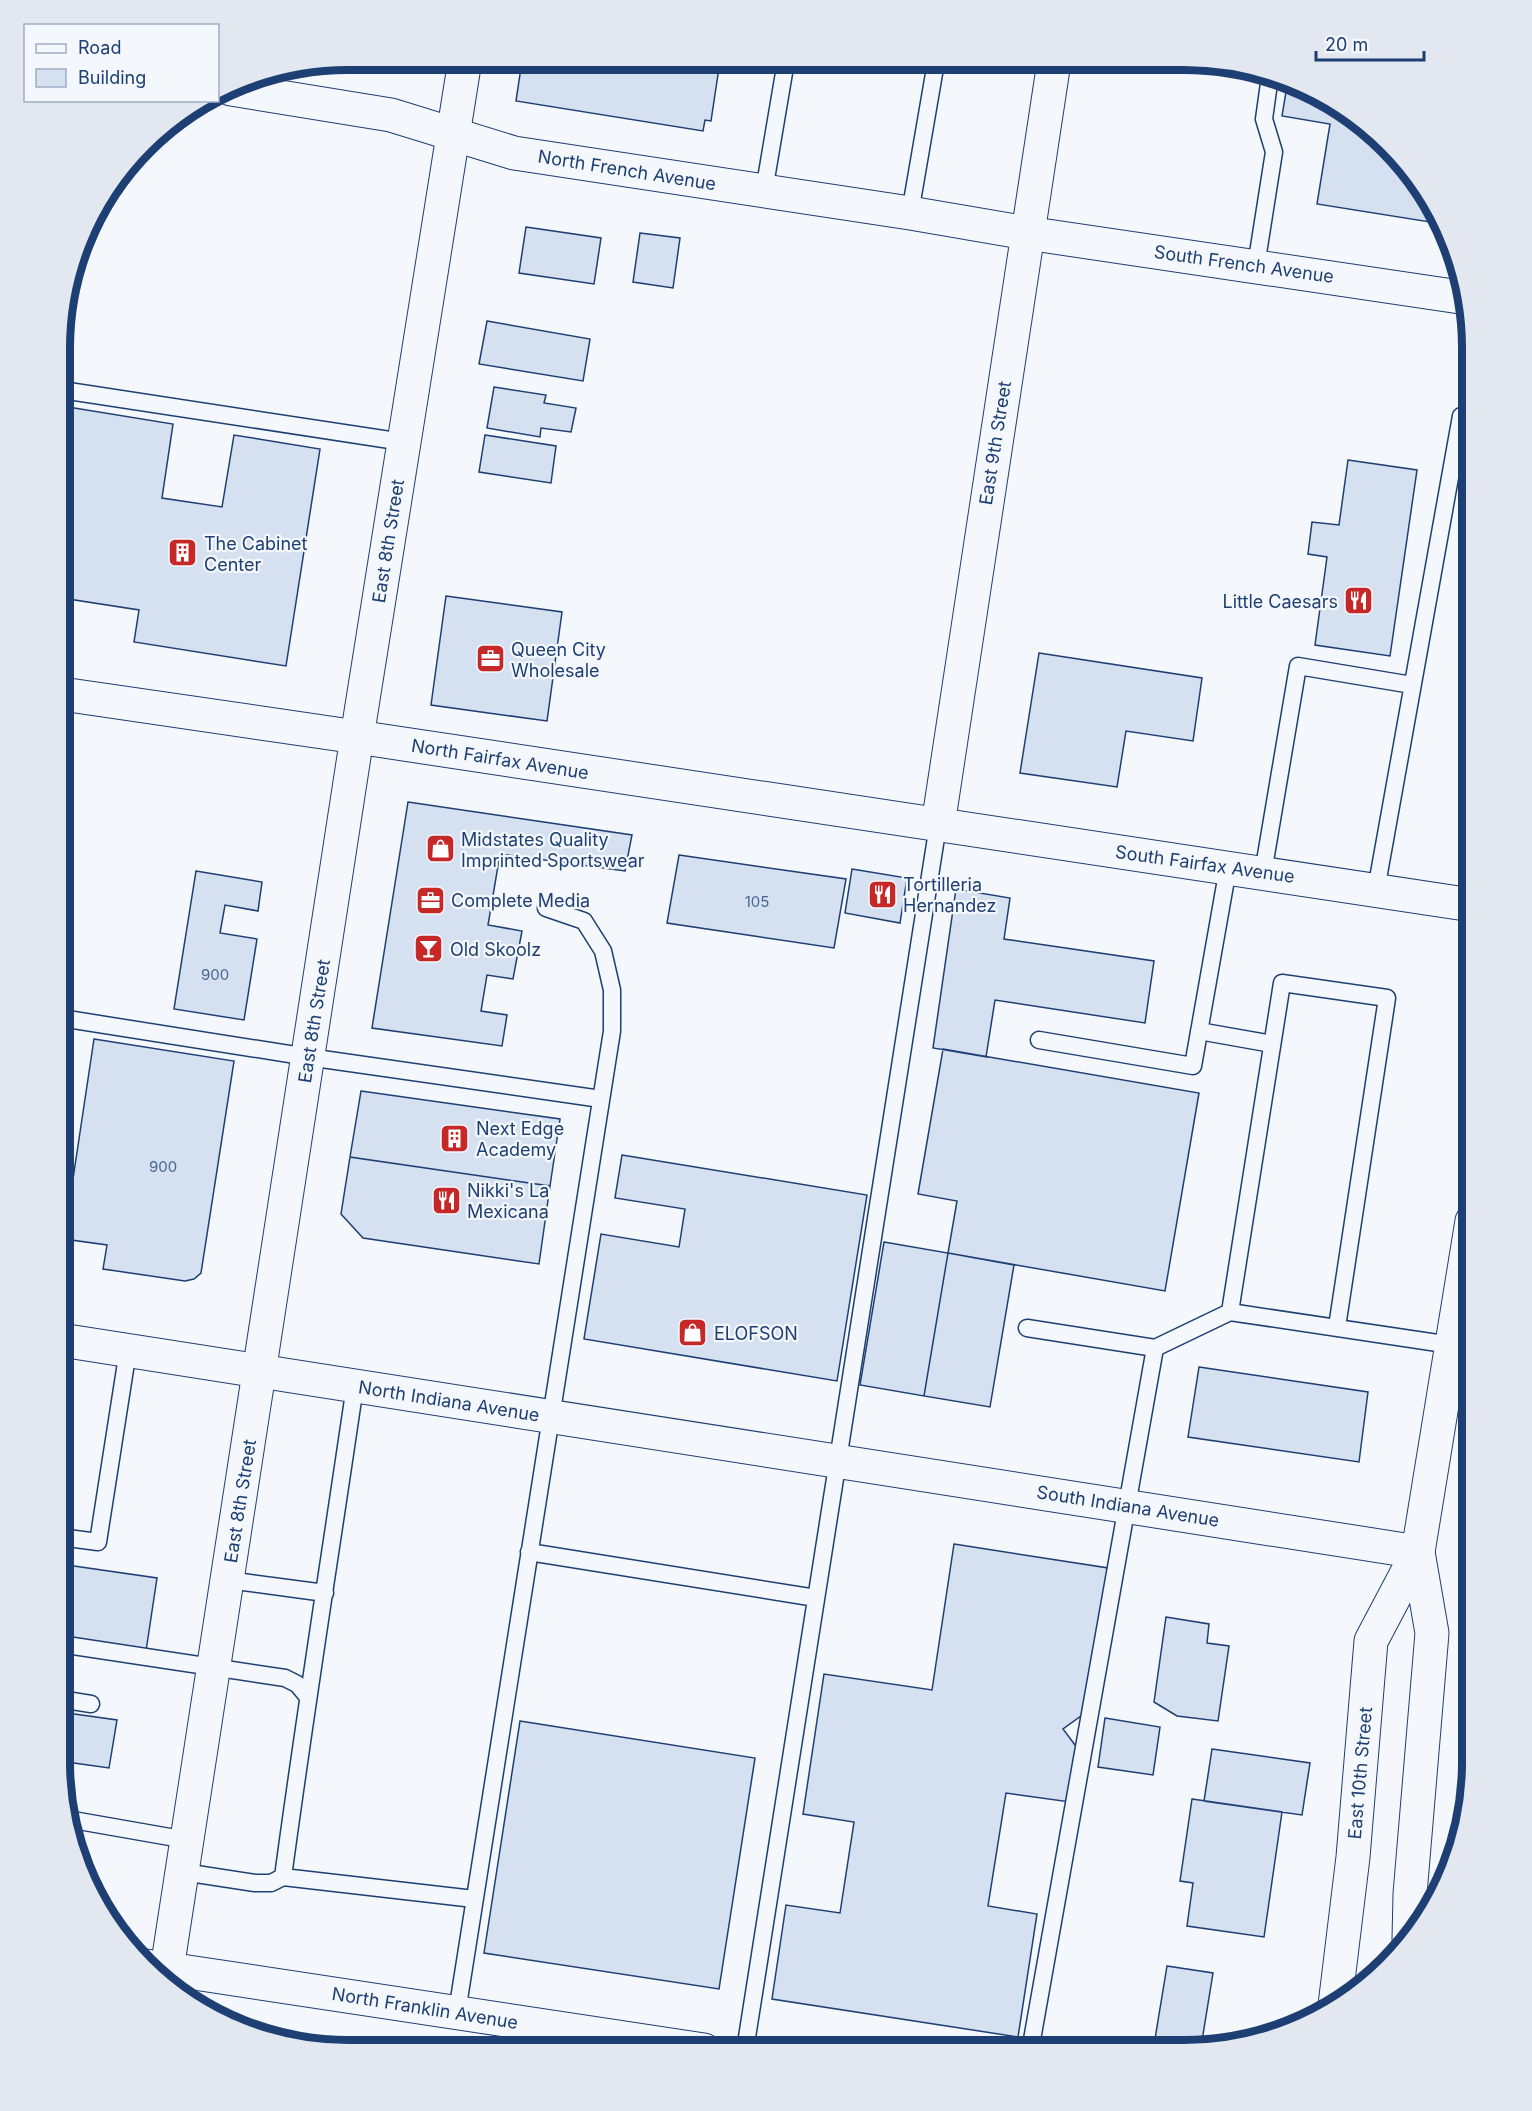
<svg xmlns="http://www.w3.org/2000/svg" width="1532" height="2111" font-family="Inter,sans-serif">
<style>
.building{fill:#d5e0f0;stroke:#1d3f73;stroke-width:1.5}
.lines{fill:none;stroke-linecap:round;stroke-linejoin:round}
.lane-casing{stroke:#1d3f73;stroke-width:19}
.street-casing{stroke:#1d3f73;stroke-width:35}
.secondary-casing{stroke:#1d3f73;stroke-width:35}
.primary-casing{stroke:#1d3f73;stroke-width:35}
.lane{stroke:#f4f7fb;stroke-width:16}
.street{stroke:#f4f7fb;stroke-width:33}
.secondary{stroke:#f4f7fb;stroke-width:33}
.primary{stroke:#f4f7fb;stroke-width:33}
.labels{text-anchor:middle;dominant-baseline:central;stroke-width:4.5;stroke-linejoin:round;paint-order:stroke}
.number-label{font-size:15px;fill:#4b6792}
.street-label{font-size:18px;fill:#1d3f73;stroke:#f4f7fb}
.poi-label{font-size:18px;fill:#1d3f73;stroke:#f4f7fb;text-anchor:start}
.rim{fill:none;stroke:#1d3f73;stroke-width:8}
</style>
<rect width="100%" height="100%" fill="#f4f7fb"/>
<path class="building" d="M522 61H720L711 121 705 120 703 131 516 101Z
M1288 80 1359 119 1437 215 1436 223 1317 204 1330 124 1282 116Z
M526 227 601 238 594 284 519 273Z
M640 233 680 238 673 288 633 282Z
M487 321 590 339 583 381 479 364Z
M494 387 546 395 544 403 576 408 571 432 541 428 540 437 487 428Z
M62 406 173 424 162 498 222 507 234 435 320 449 286 666 134 642 139 610 62 598Z
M485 435 556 446 551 483 479 472Z
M1348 460 1417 470 1390 656 1315 645 1327 557 1308 554 1312 522 1339 525Z
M446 596 562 612 547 721 431 705Z
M1039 653 1202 678 1193 741 1126 731 1117 787 1020 773Z
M408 802 632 835 625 871 500 854 488 925 522 931 513 979 487 975 481 1011 507 1015 502 1046 372 1028Z
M679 855 846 879 834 948 667 923Z
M852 869 907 878 900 923 845 913Z
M196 871 262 882 258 911 225 905 220 933 257 939 244 1020 174 1009Z
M956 889 1010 898 1004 939 1154 961 1145 1023 995 1000 986 1057 933 1048Z
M94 1039 234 1061 201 1273 194 1279 185 1281 103 1269 107 1245 64 1239Z
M943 1049 1199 1093 1165 1291 948 1253 957 1201 918 1194Z
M361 1091 560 1119 550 1186 350 1157Z
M622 1155 867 1195 837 1381 584 1339 601 1234 679 1247 685 1209 615 1198Z
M350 1157 550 1186 539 1264 363 1238 341 1214Z
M884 1242 948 1253 924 1396 860 1385Z
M948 1253 1014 1265 990 1407 924 1396Z
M1199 1367 1368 1392 1359 1462 1188 1437Z
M954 1544 1108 1568 1085 1713 1063 1729 1078 1749 1070 1802 1006 1793 988 1906 1037 1914 1018 2037 772 1999 786 1905 840 1913 854 1822 803 1814 824 1674 932 1690Z
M60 1564 157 1578 146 1651 60 1638Z
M1166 1617 1209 1624 1207 1643 1229 1646 1218 1721 1177 1716 1154 1702Z
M60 1712 117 1720 109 1768 60 1761Z
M1105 1718 1160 1727 1153 1775 1098 1767Z
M520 1721 755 1758 719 1989 484 1953Z
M1212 1749 1310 1763 1302 1815 1204 1801Z
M1192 1799 1282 1812 1264 1937 1187 1926 1193 1883 1180 1881Z
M1167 1966 1213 1973 1201 2047 1184 2051H1153Z"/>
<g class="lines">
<defs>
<path id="lane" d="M764 191 786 61
M910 213 936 62
M1256 266 1274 152 1264 119 1270 76
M62 390 403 442
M1263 873 1298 666 1412 685
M1376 890 1461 416 1472 418
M61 1018 308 1057 601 1099
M1199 1031 1272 1044
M1039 1040 1193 1066 1228 868
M1337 1327 1387 998 1282 983 1230 1312 1451 1345
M1027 1328 1155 1348
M60 1537 98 1542 128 1350
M529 1552 816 1598
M228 1580 325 1593
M60 1644 285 1678 297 1684 307 1696
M60 1699 91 1704
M73 1820 187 1840
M183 1872 255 1883H271L283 1877 474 1899
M283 1877C305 1713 331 1550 355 1386
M457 2012 612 1031V990L603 951 584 921 546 908
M745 2050 938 825
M1030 2051 1155 1348 1230 1312"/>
<path id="street" d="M231 89 391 115 514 153 910 213 1027 233 1460 297
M62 694 357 737
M938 825 1054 62
M61 1340 1418 1552
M146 1966 168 1969"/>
<path id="secondary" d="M357 737 1472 905
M168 1969 704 2050
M165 1982 357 737 465 60"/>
<path id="primary" d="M1409 1939 1410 1894 1432 1633 1418 1552
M1335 2005 1353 1857 1371 1641 1418 1552 1472 1221"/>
</defs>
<use href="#lane" class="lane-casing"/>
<use href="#street" class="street-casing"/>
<use href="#secondary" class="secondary-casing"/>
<use href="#primary" class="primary-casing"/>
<use href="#lane" class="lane"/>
<use href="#street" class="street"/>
<use href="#secondary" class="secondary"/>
<use href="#primary" class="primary"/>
</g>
<defs>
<symbol id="building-square" viewBox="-11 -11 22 22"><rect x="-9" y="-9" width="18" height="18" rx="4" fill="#c62828" stroke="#f4f7fb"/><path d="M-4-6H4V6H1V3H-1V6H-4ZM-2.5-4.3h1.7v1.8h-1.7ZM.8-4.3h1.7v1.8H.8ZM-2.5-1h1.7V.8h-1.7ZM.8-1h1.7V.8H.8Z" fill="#fff"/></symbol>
<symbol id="restaurant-square" viewBox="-11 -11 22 22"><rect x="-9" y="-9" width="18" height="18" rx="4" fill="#c62828" stroke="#f4f7fb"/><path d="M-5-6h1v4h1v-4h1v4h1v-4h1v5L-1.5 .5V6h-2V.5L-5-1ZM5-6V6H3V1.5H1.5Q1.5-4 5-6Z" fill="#fff"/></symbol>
<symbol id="office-square" viewBox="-11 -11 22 22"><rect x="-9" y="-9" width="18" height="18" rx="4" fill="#c62828" stroke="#f4f7fb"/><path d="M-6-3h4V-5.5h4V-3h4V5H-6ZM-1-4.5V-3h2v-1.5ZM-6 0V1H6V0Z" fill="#fff"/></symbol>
<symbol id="shop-square" viewBox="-11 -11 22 22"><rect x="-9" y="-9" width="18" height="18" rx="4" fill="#c62828" stroke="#f4f7fb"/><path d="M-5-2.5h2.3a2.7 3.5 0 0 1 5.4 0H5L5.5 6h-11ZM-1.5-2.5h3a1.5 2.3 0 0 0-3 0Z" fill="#fff"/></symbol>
<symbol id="bar-square" viewBox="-11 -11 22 22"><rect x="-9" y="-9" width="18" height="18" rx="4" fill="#c62828" stroke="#f4f7fb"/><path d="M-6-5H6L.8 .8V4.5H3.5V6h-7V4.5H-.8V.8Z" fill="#fff"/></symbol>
</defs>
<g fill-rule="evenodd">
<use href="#building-square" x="166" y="536" width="33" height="33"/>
<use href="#restaurant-square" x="1342" y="584" width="33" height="33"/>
<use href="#office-square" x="474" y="642" width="33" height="33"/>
<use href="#shop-square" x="424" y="832" width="33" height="33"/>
<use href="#restaurant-square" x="866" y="878" width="33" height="33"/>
<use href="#office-square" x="414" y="884" width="33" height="33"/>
<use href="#bar-square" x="412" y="932" width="33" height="33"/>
<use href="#building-square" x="438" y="1122" width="33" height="33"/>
<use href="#restaurant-square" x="430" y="1184" width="33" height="33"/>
<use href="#shop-square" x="676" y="1316" width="33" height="33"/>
</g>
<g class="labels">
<g class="number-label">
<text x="757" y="901">105</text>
<text x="215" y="974">900</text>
<text x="163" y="1166">900</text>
</g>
<g class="street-label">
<text transform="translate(627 170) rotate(9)">North French Avenue</text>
<text transform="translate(1244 264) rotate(8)">South French Avenue</text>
<text transform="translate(995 443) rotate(-81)">East 9th Street</text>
<text transform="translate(388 541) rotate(-81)">East 8th Street</text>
<text transform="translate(500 759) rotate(9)">North Fairfax Avenue</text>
<text transform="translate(1205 864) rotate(8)">South Fairfax Avenue</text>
<text transform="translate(314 1021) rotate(-81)">East 8th Street</text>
<text transform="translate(449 1401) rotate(9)">North Indiana Avenue</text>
<text transform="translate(240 1501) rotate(-81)">East 8th Street</text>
<text transform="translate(1128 1506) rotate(9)">South Indiana Avenue</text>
<text transform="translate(1360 1773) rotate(-85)">East 10th Street</text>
<text transform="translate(425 2008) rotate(9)">North Franklin Avenue</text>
</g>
<g class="poi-label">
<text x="204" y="543">The Cabinet<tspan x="204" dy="21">Center</tspan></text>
<text x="1338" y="601" text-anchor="end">Little Caesars</text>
<text x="511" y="649">Queen City<tspan x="511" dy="21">Wholesale</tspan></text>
<text x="461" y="839">Midstates Quality<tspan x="461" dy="21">Imprinted Sportswear</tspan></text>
<text x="903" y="884">Tortilleria<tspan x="903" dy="21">Hernandez</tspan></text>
<text x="451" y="900">Complete Media</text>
<text x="450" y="949">Old Skoolz</text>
<text x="476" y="1128">Next Edge<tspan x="476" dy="21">Academy</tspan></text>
<text x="467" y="1190">Nikki's La<tspan x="467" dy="21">Mexicana</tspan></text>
<text x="714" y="1333">ELOFSON</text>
</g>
</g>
<path d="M0 0H1532V2111H0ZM348 70H1184A278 278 0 0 1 1462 348V1762A278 278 0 0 1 1184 2040H348A278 278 0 0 1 70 1762V348A278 278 0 0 1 348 70Z" fill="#e3e8f0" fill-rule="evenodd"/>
<path class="rim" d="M348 70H1184A278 278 0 0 1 1462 348V1762A278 278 0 0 1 1184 2040H348A278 278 0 0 1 70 1762V348A278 278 0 0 1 348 70Z"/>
<rect x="24" y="24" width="195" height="78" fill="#f4f7fb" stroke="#9eadc5" stroke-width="1.5"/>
<rect x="36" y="44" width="30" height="9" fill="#f4f7fb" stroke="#9eadc5" stroke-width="1.5"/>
<text x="78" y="54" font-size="18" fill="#1d3f73">Road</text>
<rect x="36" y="69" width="30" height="18" fill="#d5e0f0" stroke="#9eadc5" stroke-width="1.5"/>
<text x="78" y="84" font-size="18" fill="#1d3f73">Building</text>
<path d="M1316 51v9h108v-9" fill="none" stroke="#1d3f73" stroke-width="3"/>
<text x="1325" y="51" font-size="18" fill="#1d3f73" stroke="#f4f7fb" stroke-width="4.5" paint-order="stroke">20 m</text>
</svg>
